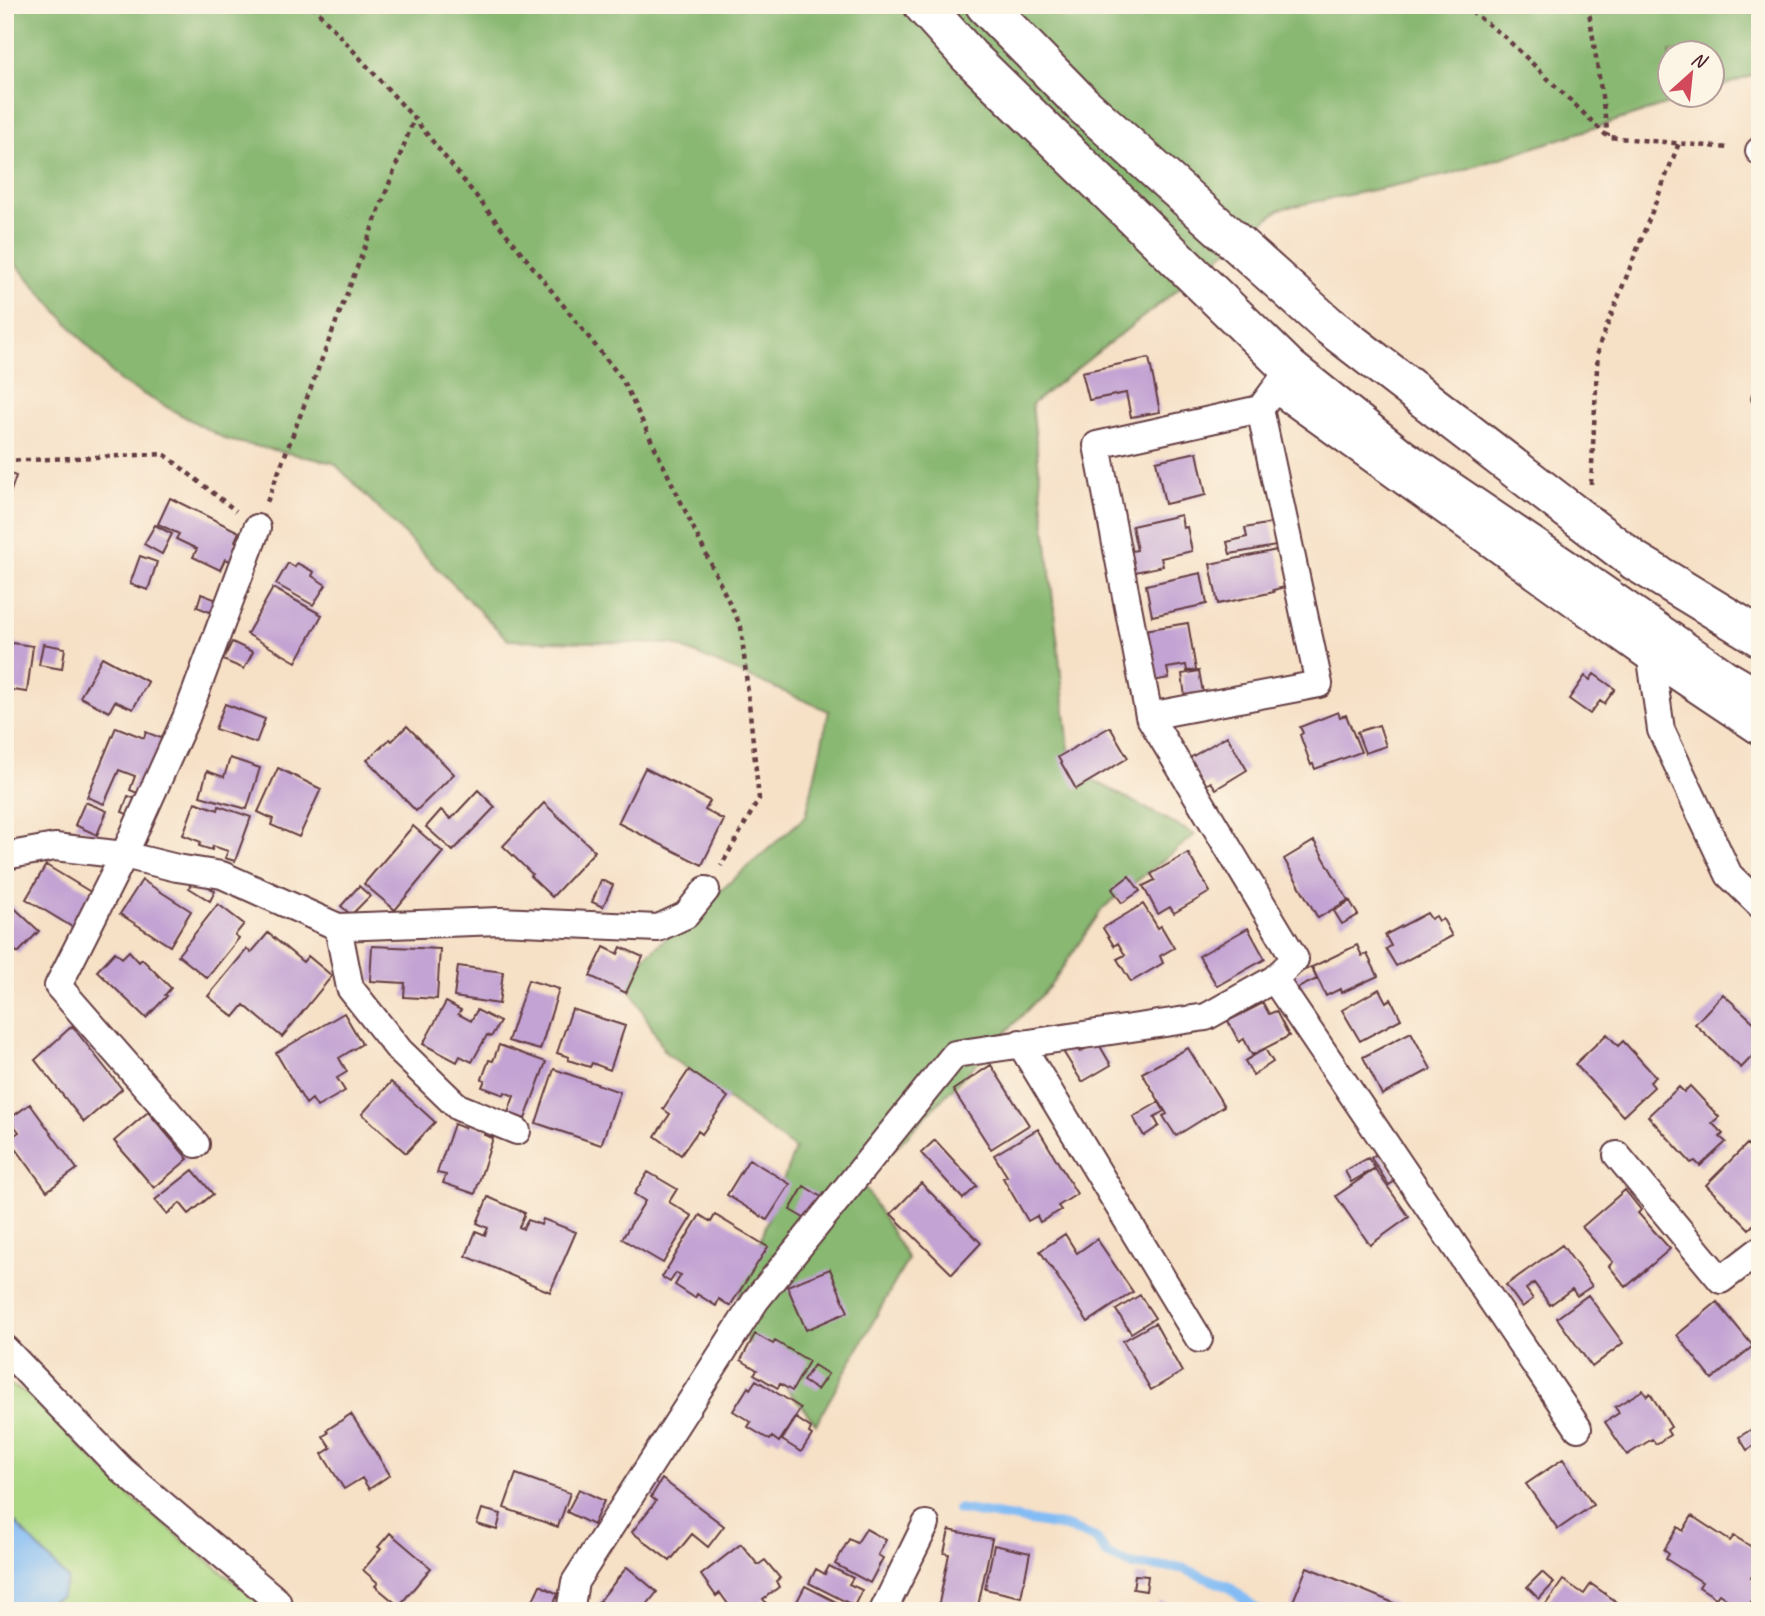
<svg xmlns="http://www.w3.org/2000/svg" width="1765" height="1616" font-family="Caveat,sans-serif">
<style>
.green{fill:#acd884;stroke:#7b7c58;stroke-width:2}
.forest{fill:#89b872;stroke:#6a6c4e;stroke-width:2}
.water{fill:#83bcf4;stroke:#666e90;stroke-width:2}
.lines{fill:none;stroke-linecap:round;stroke-linejoin:round}
.stream{stroke:#83bcf4;stroke-width:10}
.building{fill:#c3a3d3}
.lane-casing{stroke:#643c42;stroke-width:18}
.street-casing{stroke:#643c42;stroke-width:30}
.secondary-casing{stroke:#643c42;stroke-width:42}
.path{stroke:#643c42;stroke-width:4.5;stroke-dasharray:5 5;stroke-linecap:butt}
.lane{stroke:#fff;stroke-width:14}
.street{stroke:#fff;stroke-width:26}
.secondary{stroke:#fff;stroke-width:38}
</style>
<rect width="100%" height="100%" fill="#fcf5e5"/>
<filter id="ink" filterUnits="userSpaceOnUse"><feTurbulence type="fractalNoise" baseFrequency=".0143" numOctaves="2"/><feDisplacementMap in="SourceGraphic" scale="14" xChannelSelector="R" yChannelSelector="G"/><feConvolveMatrix kernelMatrix="1 2 1 2 8 2 1 2 1" color-interpolation-filters="sRGB"/></filter>
<filter id="wash" filterUnits="userSpaceOnUse"><feTurbulence type="fractalNoise" baseFrequency=".00686" numOctaves="4" result="noise"/><feDisplacementMap in="SourceGraphic" scale="28" xChannelSelector="R" yChannelSelector="G"/><feGaussianBlur stdDeviation="1.57" result="paint"/><feColorMatrix in="noise" values="0 0 0 0 0 0 0 0 0 0 0 0 0 0 0 0 0 1.4 0 .05"/><feComposite in="paint" operator="in"/></filter>
<g filter="url(#wash)">
<rect width="100%" height="100%" fill="#f6e0c6"/>
<path class="green" d="M5 1383 25 1392 133 1499 259 1602 263 1611H5Z"/>
<path class="forest" d="M5 5H1760V73L1713 89 1712 52H1670V94L1696 95 1451 174 1280 209 1032 404 1071 768 1195 835 1103 908 1050 986 862 1183 908 1259 816 1424 730 1319 795 1149 666 1053 623 976 806 816 829 711 673 644 508 640 334 463 227 440 119 381 5 252Z"/>
<path class="water" d="M5 1512 68 1579 61 1597 23 1611H5Z"/>
<g class="lines">
<path class="stream" d="M958 1509 1066 1527 1095 1538 1108 1555 1132 1565 1182 1568 1229 1587 1259 1611"/>
</g>
<g id="blocks">
<path class="building" d="M1149 358 1160 412 1131 417 1126 393 1089 400 1082 372Z
M1197 452 1206 495 1165 504 1156 461Z
M5 472 16 476 6 505H5Z
M170 498 239 532 235 541 239 544 231 561 225 559 220 570 193 557 197 549 176 539 179 534 158 524Z
M1181 515 1183 528 1187 527 1192 551 1161 558 1163 566 1126 574 1122 553 1137 550 1132 526Z
M1271 523 1276 546 1230 554 1227 542 1247 537 1245 528Z
M155 525 172 534 162 554 144 544Z
M1277 550 1285 587 1273 590 1274 592 1218 604 1210 564Z
M140 556 157 562 148 590 130 584Z
M288 563 295 567 297 563 314 572 312 576 326 585 313 605 276 584Z
M1201 573 1207 604 1152 616 1146 585Z
M273 588 322 615 296 662 247 634Z
M201 594 225 603 220 616 197 607Z
M1188 623 1196 670 1187 671 1186 665 1167 668 1169 678 1147 682 1138 631Z
M5 642 33 646 27 692 5 689Z
M232 642 253 652 244 669 223 660Z
M43 644 65 648 62 669 39 665Z
M102 657 148 682 133 709 115 701 109 712 80 697Z
M1199 671 1203 693 1185 697 1182 674Z
M1594 674 1615 689 1604 704 1600 701 1590 714 1569 699 1585 676 1590 680Z
M225 704 265 719 256 743 215 729Z
M1338 712 1340 717 1346 715 1361 752 1315 769 1313 764 1311 765 1300 735 1303 733 1300 727Z
M1379 725 1386 746 1365 753 1357 732Z
M407 726 454 774 416 811 367 760 390 739 392 741Z
M116 727 144 738 146 732 166 740 149 798 130 790 135 776 119 770 104 804 87 797Z
M1110 727 1128 758 1076 789 1058 757Z
M1227 736 1247 770 1216 789 1211 782 1204 786 1188 759Z
M230 758 260 768 247 809 200 796 207 771 224 777Z
M278 768 321 789 299 837 271 825 273 819 258 812Z
M645 768 710 801 705 810 724 820 702 865 618 823Z
M478 790 495 807 453 851 426 827 441 810 451 819Z
M128 796 145 802 138 818 122 812Z
M85 802 107 811 97 835 75 825Z
M195 802 218 810 219 806 251 817 235 861 225 858 228 851 213 846 212 850 199 846 201 842 183 835Z
M544 803 595 851 552 897 530 876 532 874 503 846Z
M413 826 443 852 395 910 364 884Z
M1314 841 1348 900 1318 918 1284 859Z
M1188 853 1210 892 1174 913 1170 907 1158 914 1143 886 1155 880 1151 874Z
M46 865 94 894 74 928 26 899Z
M1129 876 1140 891 1122 903 1112 889Z
M194 878 215 891 210 901 189 888Z
M142 880 191 911 170 946 120 914Z
M601 880 613 885 603 907 592 902Z
M359 886 370 896 351 915 341 906Z
M5 899 39 931 18 953 5 941Z
M1350 901 1358 915 1342 924 1334 911Z
M218 904 244 924 235 935 239 938 207 978 178 955Z
M1143 904 1158 928 1161 926 1174 948 1160 956 1163 963 1131 982 1117 959 1125 955 1118 943 1114 946 1103 928Z
M1427 913 1431 919 1436 916 1439 921 1443 919 1452 936 1396 966 1386 949 1391 946 1385 935Z
M1248 928 1265 959 1217 986 1199 956Z
M268 933 303 962 308 956 332 976 282 1037 244 1005 234 1017 208 996 247 949 251 953Z
M1357 945 1362 956 1367 954 1378 976 1341 993 1340 989 1326 996 1312 967Z
M372 946 440 949 437 999 404 997 405 983 370 981Z
M604 947 618 954 621 947 643 957 626 993 590 976Z
M129 951 139 962 142 959 171 988 165 995 167 996 146 1018 97 971 115 952 122 958Z
M458 966 503 972 499 1004 454 997Z
M1311 967 1317 979 1296 989 1290 977Z
M528 980 559 989 540 1050 508 1041Z
M1379 989 1386 1002 1391 999 1401 1019 1360 1041 1342 1010Z
M1723 994 1760 1028V1048L1741 1068 1695 1024Z
M446 1002 461 1010 458 1014 471 1021 477 1010 500 1022 491 1037 487 1035 472 1062 460 1056 457 1062 423 1044Z
M1263 1003 1269 1014 1276 1011 1289 1036 1252 1055 1244 1039 1239 1042 1228 1021Z
M572 1009 625 1026 610 1070 592 1063 590 1067 568 1060 569 1057 557 1053Z
M344 1013 362 1044 339 1058 347 1072 337 1078 345 1091 317 1107 312 1099 306 1104 276 1053Z
M72 1026 122 1089 84 1122 35 1060Z
M1411 1032 1431 1069 1382 1095 1363 1057Z
M1607 1034 1618 1046 1623 1041 1656 1077 1650 1082 1654 1087 1623 1116 1575 1064Z
M1073 1041 1080 1052 1097 1041 1111 1065 1082 1082 1061 1048Z
M499 1045 546 1062 525 1119 508 1113 514 1096 505 1092 504 1095 482 1087 485 1080 482 1079 489 1060 493 1061Z
M1188 1048 1224 1106 1176 1136 1163 1116 1167 1114 1142 1073Z
M1265 1049 1273 1062 1253 1075 1245 1061Z
M991 1065 1029 1125 991 1149 953 1090Z
M554 1069 620 1092 601 1145 536 1123Z
M689 1070 728 1097 702 1134 698 1131 681 1155 655 1136 670 1114 663 1109Z
M391 1082 435 1122 406 1153 362 1114Z
M1690 1086 1719 1117 1712 1123 1723 1134 1720 1137 1726 1142 1700 1166 1695 1161 1691 1163 1648 1116 1679 1087 1684 1092Z
M1159 1102 1164 1111 1154 1117 1159 1126 1144 1136 1133 1117Z
M30 1104 77 1169 47 1191 9 1139 19 1132 9 1119Z
M148 1112 188 1159 154 1188 114 1141Z
M466 1123 486 1130 484 1135 493 1138 475 1194 443 1183 446 1175 437 1173 454 1124 464 1128Z
M1038 1129 1077 1194 1058 1206 1061 1210 1040 1222 1037 1216 1028 1221 1003 1178 1007 1176 994 1155Z
M935 1140 977 1186 963 1199 921 1153Z
M1747 1144 1759 1156 1757 1159 1760 1162V1218L1749 1229 1706 1185Z
M1379 1152 1398 1179 1389 1185 1371 1158Z
M1368 1158 1375 1168 1351 1182 1345 1171Z
M749 1159 790 1184 767 1220 727 1195Z
M1375 1169 1409 1217 1370 1245 1336 1196Z
M193 1170 213 1194 189 1214 180 1203 167 1214 155 1200Z
M648 1172 677 1189 669 1202 692 1216 663 1263 622 1239 645 1201 634 1194Z
M921 1183 981 1243 952 1274 891 1214Z
M804 1186 823 1198 809 1221 790 1210Z
M1625 1190 1641 1210 1638 1213 1670 1249 1626 1287 1609 1266 1613 1262 1582 1227Z
M488 1197 525 1213 519 1227 523 1229 528 1220 541 1225 543 1219 576 1232 550 1292 466 1256 476 1231 485 1235 488 1228 477 1223Z
M700 1215 711 1222 715 1215 768 1247 730 1306 719 1299 716 1306 697 1294 695 1298 675 1285 681 1275 676 1273 670 1282 662 1277Z
M1065 1234 1077 1253 1097 1239 1133 1292 1088 1322 1040 1251Z
M1562 1245 1592 1286 1577 1296 1572 1289 1550 1305 1534 1283 1526 1289 1533 1299 1522 1307 1506 1285Z
M830 1269 848 1312 806 1330 787 1286Z
M1140 1295 1155 1318 1131 1333 1116 1310Z
M1588 1295 1623 1343 1592 1367 1557 1318Z
M1717 1302 1753 1346 1712 1379 1677 1335Z
M1155 1323 1182 1372 1151 1390 1123 1341Z
M755 1334 773 1344 775 1341 809 1361 792 1391 780 1384 778 1388 754 1374 757 1370 741 1360Z
M814 1365 828 1374 817 1390 803 1381Z
M756 1380 801 1408 779 1442 772 1437 770 1440 748 1427 751 1422 733 1411 748 1387 750 1389Z
M1643 1390 1647 1396 1650 1393 1671 1427 1667 1430 1670 1435 1656 1444 1652 1439 1627 1455 1605 1422 1619 1413 1615 1407Z
M351 1414 390 1475 369 1489 362 1478 344 1489 322 1454 331 1448 323 1436 328 1433 327 1430Z
M796 1418 811 1428 809 1433 812 1435 801 1452 782 1440Z
M1760 1424V1442L1747 1450 1739 1437Z
M1563 1459 1593 1505 1558 1529 1526 1484Z
M516 1474 570 1493 558 1527 504 1508Z
M662 1479 724 1526 708 1547 692 1534 670 1561 632 1532 656 1501 651 1497Z
M579 1489 604 1501 593 1525 567 1512Z
M482 1509 501 1514 497 1530 477 1524Z
M1692 1516 1730 1541 1734 1536 1760 1552V1565L1751 1578 1760 1583V1588L1745 1611H1736L1726 1604 1728 1600 1719 1594 1716 1598 1699 1587 1702 1582 1666 1559 1669 1554 1664 1550 1678 1527 1683 1531Z
M866 1529 886 1540 878 1555 883 1558 870 1583 835 1564 849 1539 857 1543Z
M949 1530 992 1539 977 1611H953L938 1608 949 1554 944 1553Z
M390 1533 431 1568 399 1606 375 1586 378 1583 363 1570 381 1549 378 1547Z
M741 1544 758 1565 765 1560 780 1578 776 1581 779 1587 763 1599 766 1603 757 1609 754 1605 747 1611H733L720 1593 716 1596 701 1575Z
M994 1545 1030 1553 1021 1597 985 1589Z
M829 1566 853 1578 849 1584 862 1590 854 1606 809 1583 816 1569 825 1574Z
M627 1567 657 1592 642 1611H605L597 1604Z
M1307 1567 1413 1611H1289Z
M1542 1572 1554 1583 1539 1599 1527 1587Z
M1135 1575 1148 1576 1146 1591 1133 1589Z
M1563 1580 1584 1594 1591 1584 1630 1611H1541Z
M540 1585 558 1594 550 1611H528Z
M805 1586 844 1606 842 1611H792Z
M1160 1601 1183 1608V1611H1157Z"/>
</g>
</g>
<g filter="url(#ink)">
<use href="#blocks" fill-opacity="0" stroke="#643c42" stroke-width="2"/>
<g class="lines">
<defs>
<path id="lane" d="M1759 398 1760 396"/>
<path id="street" d="M1759 151 1760 150
M1276 390 1651 659 1760 732
M1651 659 1661 730 1729 875 1760 905
M1149 716 1319 684 1260 409
M5 856 55 847 124 855 177 868 222 875 338 927 499 921 658 928 686 915 706 890
M338 927 350 988 400 1051 458 1107 517 1131
M1274 979 1578 1428
M1020 1043 1199 1339
M196 1144 58 986 124 855 186 718 257 528
M1617 1155 1721 1280 1760 1250
M5 1349 122 1470 277 1601 280 1611
M570 1611 575 1582 756 1300 955 1054 1206 1017 1274 979 1295 959 1149 716 1097 445 1260 409 1290 369
M883 1611 926 1524"/>
<path id="secondary" d="M923 5 969 56 1290 369 1401 458 1578 578 1724 679 1760 700
M985 5 1082 104 1328 325 1635 561 1760 637"/>
</defs>
<use href="#lane" class="lane-casing"/>
<use href="#street" class="street-casing"/>
<use href="#secondary" class="secondary-casing"/>
<path class="path" d="M312 5 414 118 622 379 741 627 759 799 721 866
M1463 5 1506 38 1608 137 1730 148
M1588 5 1608 136
M5 461 164 454 236 511
M1591 484 1598 349 1679 143
M267 502 414 119"/>
<use href="#lane" class="lane"/>
<use href="#street" class="street"/>
<use href="#secondary" class="secondary"/>
</g>
</g>
<rect width="1765" height="1616" fill="none" stroke="#fcf5e5" stroke-width="28"/>
<g transform="translate(1691 74) rotate(27)"><circle r="33" fill="#fcf5e5" stroke="#b59f9b" stroke-width="2"/>
<path d="M0-5L12 26L0 18L-12 26Z" fill="#d1495b"/>
<text y="-10" font-size="19" font-weight="bold" text-anchor="middle" fill="#4a1f2b">N</text>
</g>
</svg>
